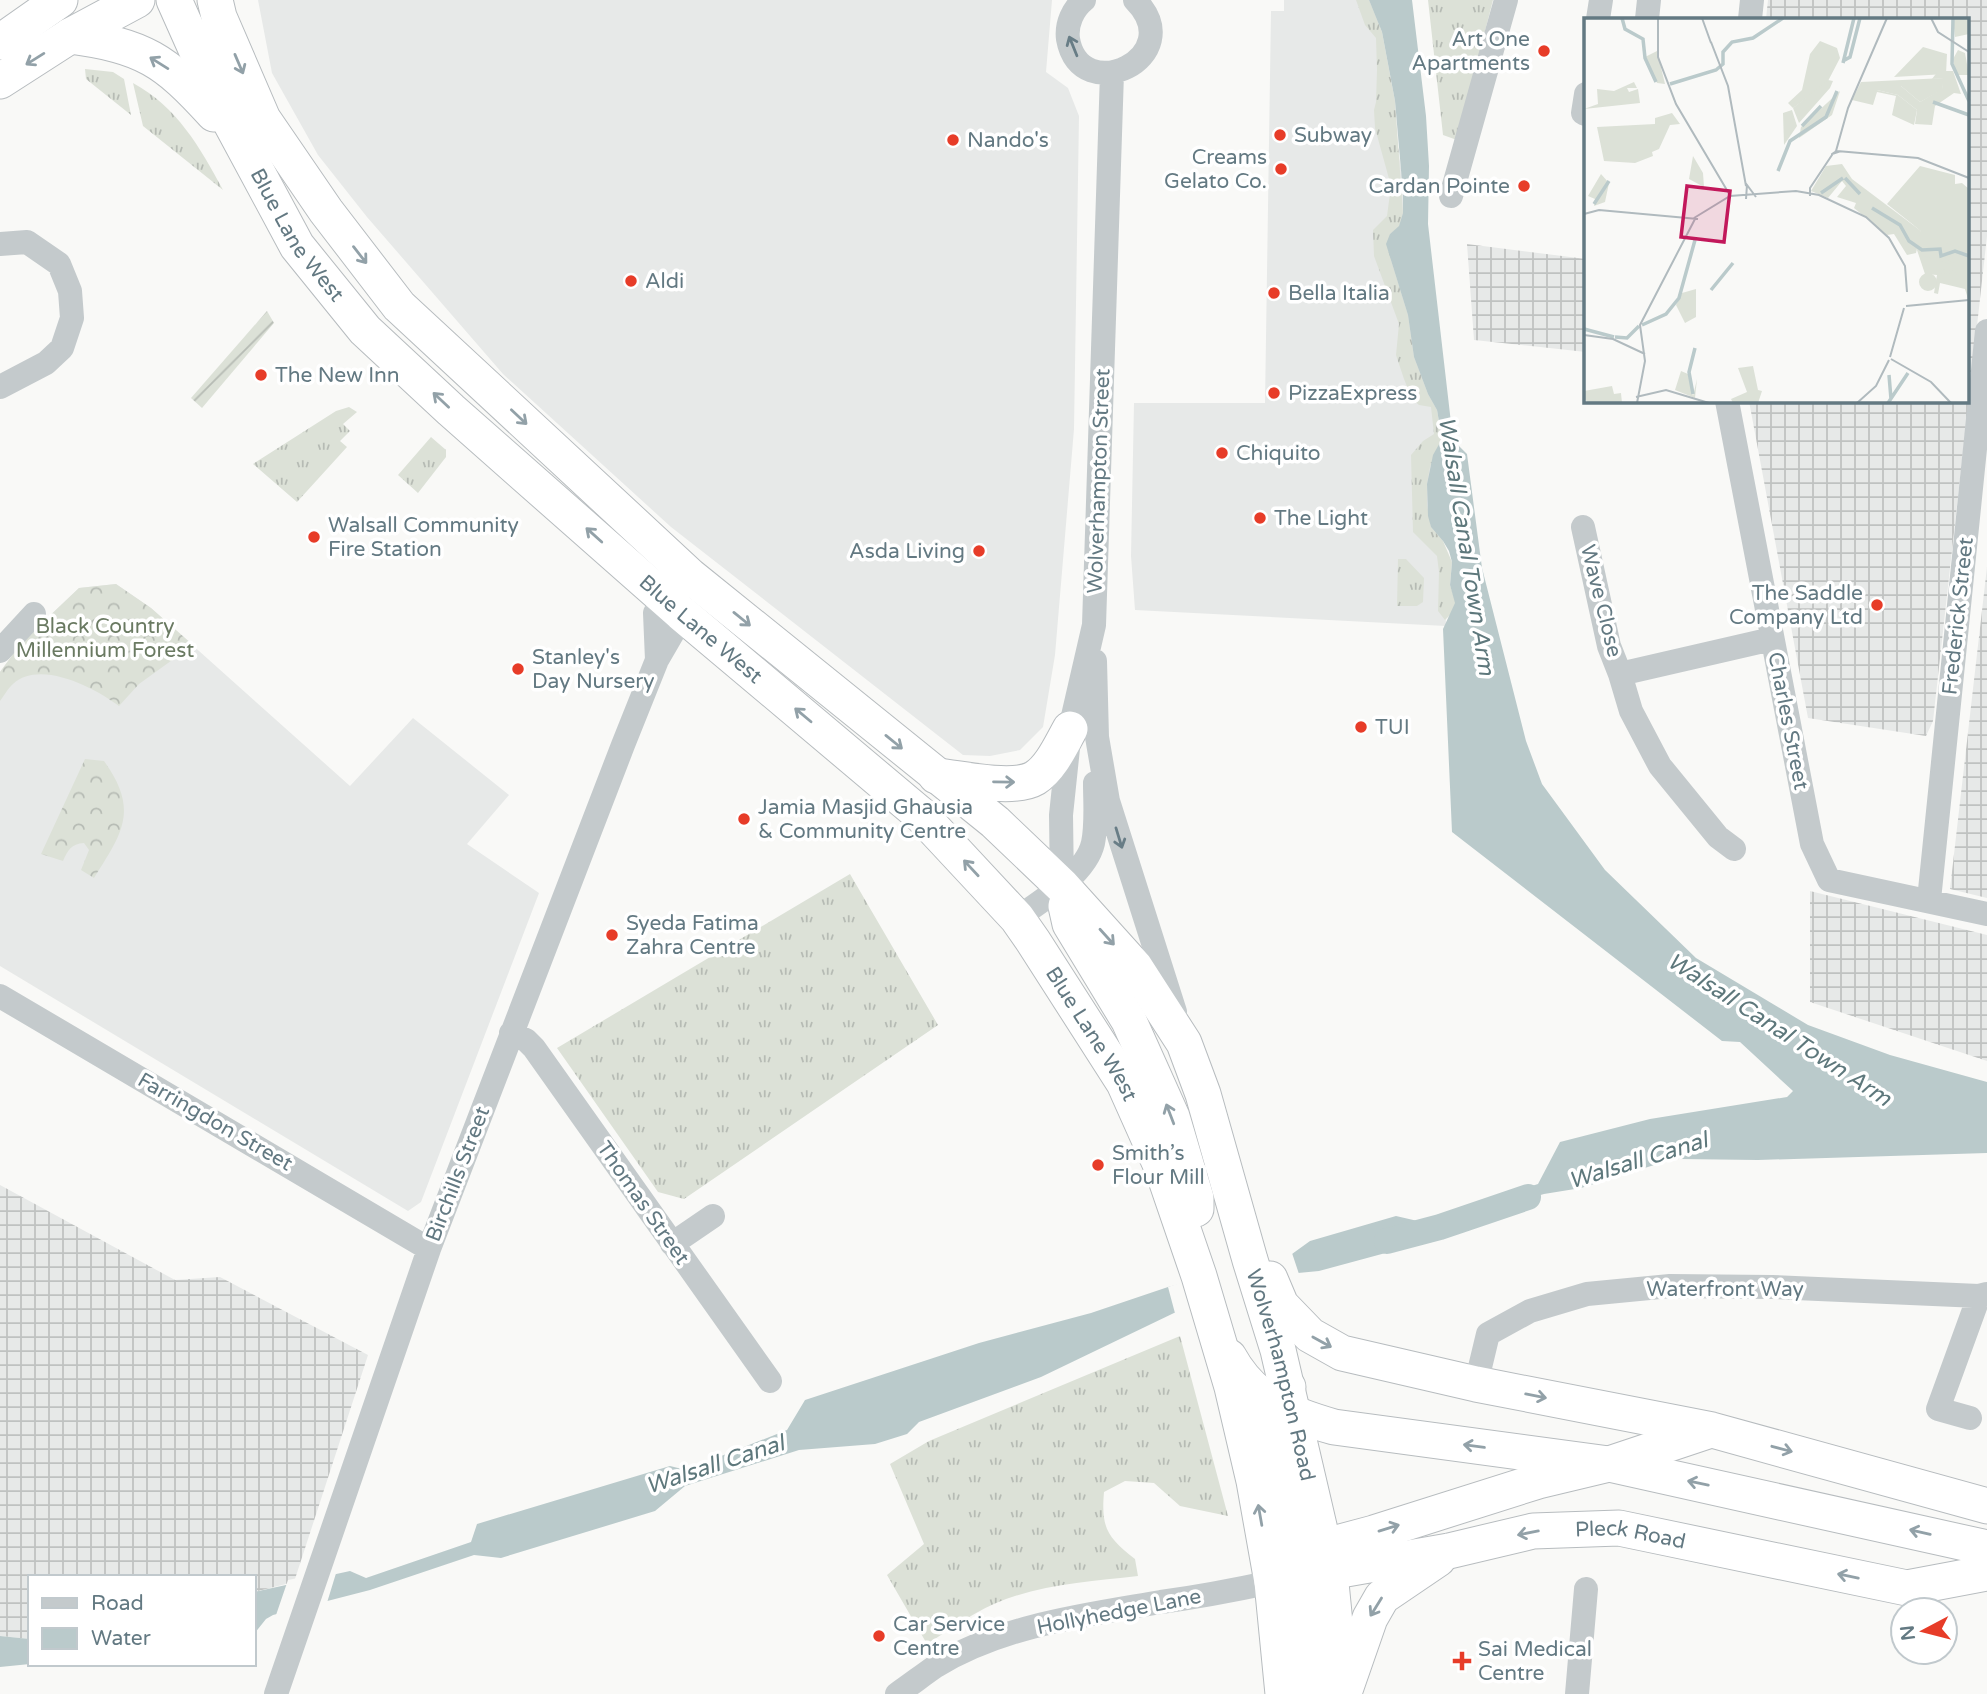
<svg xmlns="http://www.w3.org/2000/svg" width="1987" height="1694" font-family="'Varela Round',sans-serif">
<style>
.built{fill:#e7e9e8}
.industrial{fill:url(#industrial-grid)}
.grass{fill:url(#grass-tufts)}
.forest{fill:url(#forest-crowns)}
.garden{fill:url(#garden-furrows)}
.water{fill:#bacacb}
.pier{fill:#f9f9f7}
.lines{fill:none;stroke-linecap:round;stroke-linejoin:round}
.canal{stroke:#bacacb;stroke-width:26}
.highway-casing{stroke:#b7bcbf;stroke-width:37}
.minor{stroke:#c4cacc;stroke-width:24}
.highway{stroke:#fff;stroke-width:35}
.oneway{stroke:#687d86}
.oneway2{stroke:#92a1a8}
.poi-dot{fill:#e73c28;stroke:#fff;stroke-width:2.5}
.labels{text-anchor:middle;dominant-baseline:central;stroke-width:7;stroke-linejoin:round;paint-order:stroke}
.poi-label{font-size:21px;fill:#637982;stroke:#fff;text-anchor:start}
.street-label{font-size:21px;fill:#637982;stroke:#fff}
.park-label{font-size:21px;fill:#6a7a62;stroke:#fff}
.water-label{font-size:23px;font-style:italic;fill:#5e787c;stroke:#fff}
.inset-river{fill:none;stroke:#bacacb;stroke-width:3.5}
.inset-road{fill:none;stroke:#b0babe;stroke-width:2}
.view{fill:#c2185b;fill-opacity:0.15;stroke:#c2185b;stroke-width:3.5}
.inset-edge{fill:none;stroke:#637982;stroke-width:3.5}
</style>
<defs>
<pattern id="industrial-grid" width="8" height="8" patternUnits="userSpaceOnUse" patternTransform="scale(1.75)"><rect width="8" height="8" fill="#e7e9e8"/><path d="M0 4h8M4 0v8" fill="none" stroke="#bfc2c1"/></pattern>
<pattern id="grass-tufts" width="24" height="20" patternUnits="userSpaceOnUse" patternTransform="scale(1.75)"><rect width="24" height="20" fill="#dce1d7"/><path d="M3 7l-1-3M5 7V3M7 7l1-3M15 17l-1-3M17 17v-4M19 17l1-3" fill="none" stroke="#b6bbb4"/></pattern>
<pattern id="forest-crowns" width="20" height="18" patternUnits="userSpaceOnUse" patternTransform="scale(1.75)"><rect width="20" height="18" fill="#dce1d7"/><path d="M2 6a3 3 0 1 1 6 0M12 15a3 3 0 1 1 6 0" fill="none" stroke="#b6bbb4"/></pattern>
<pattern id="garden-furrows" width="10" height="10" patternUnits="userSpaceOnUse" patternTransform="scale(1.75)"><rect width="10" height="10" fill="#dce1d7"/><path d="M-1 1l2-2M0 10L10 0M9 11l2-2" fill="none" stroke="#b6bbb4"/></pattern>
</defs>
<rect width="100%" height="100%" fill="#f9f9f7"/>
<path class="built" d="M258 0H1052L1046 72 1068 88 1079 116 1074 429 1055 655 1043 727 1020 750 990 756 963 755 671 527 503 374 367 217 318 155 272 73Z
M1284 0H1369L1379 21 1437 410 1446 626 1135 610 1131 556 1134 403H1265L1271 11H1284Z
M116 584 151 608 350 786 413 718 509 795 467 844 539 893 421 1202 408 1211 0 966V672L22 642 79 588Z"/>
<path class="industrial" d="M1768 0H1987V236L1933 721 1926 736 1808 718 1749 401H1968V19H1766Z
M1467 244 1586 259V352L1474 340Z
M1987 567V898L1950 889Z
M1810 891 1987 935V1061L1810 1002Z
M0 1185 175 1280 220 1277 368 1355 294 1582 254 1592V1577H30V1639L0 1636Z"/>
<path class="grass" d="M1356 0H1369L1382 32 1395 101 1403 213 1399 227 1390 234 1391 260 1408 315 1414 357 1428 394 1437 410 1442 439 1430 467 1427 484V504L1431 527 1443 541 1452 562 1450 585 1456 603 1451 614 1445 620 1438 611 1439 572 1437 556 1413 532 1411 455 1423 441 1434 434 1431 407 1419 405 1412 399 1404 379 1396 355 1399 324 1374 256 1373 230 1387 216 1391 186 1375 128 1374 110 1376 102 1377 70 1376 38 1365 25Z
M1428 0H1493L1457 140 1443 135Z
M85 69 113 72 124 79 131 115 86 79Z
M133 83C177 107 200 147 223 190L143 126Z
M349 407 357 412 343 424 350 431 340 441 347 447 297 502 253 464 336 411Z
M431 437 446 450V457L418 493 398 475Z
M1398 559H1406L1424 578 1423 602 1417 606H1397Z
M850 874 938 1025 684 1199 658 1192 557 1048Z
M1180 1336 1228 1516 1180 1506 1154 1483 1125 1481 1104 1492C1101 1528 1107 1537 1135 1559L1138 1576C1094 1581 1048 1584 1006 1599 978 1609 952 1628 927 1644L887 1575 924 1544 890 1464 929 1441Z"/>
<path class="forest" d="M116 584 151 608 193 645 139 684 119 706C95 688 40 659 13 684 8 688 4 696 0 701V672L22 642 79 588Z
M85 759 104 761C139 810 123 832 94 878L81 870 89 850 84 843C71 844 68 850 63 861L41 854Z"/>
<path class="garden" d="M267 311 274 323 202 408 191 398Z"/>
<path class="water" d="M1369 0H1412L1426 116 1429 166 1428 224 1453 440 1467 454 1482 568 1526 741 1542 784 1605 870 1696 958 1808 1025 1890 1055 1987 1082V1153L1758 1160 1679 1159 1667 1161 1581 1188 1544 1194 1424 1229 1404 1248 1319 1271 1298 1273 1174 1313 1041 1377 919 1422 907 1434 875 1444 799 1450 685 1486 655 1511 501 1558 474 1555 370 1590 273 1615 266 1619 254 1634V1592L350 1571 366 1578 471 1542 477 1524 670 1466 686 1470 787 1430 805 1400 979 1343 1091 1313 1168 1287 1292 1254 1310 1241 1396 1216 1422 1222 1538 1184 1560 1142 1650 1119 1787 1097 1793 1091 1740 1042 1722 1041 1452 832 1443 629 1455 603 1450 585 1452 562 1449 551 1443 541 1431 527 1428 516 1427 484 1433 455 1442 439 1437 410 1428 394 1414 357 1408 315 1386 244 1390 234 1399 226 1403 213V193L1395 101 1382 32Z
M0 1636 30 1639V1664L0 1667Z"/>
<path class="pier" d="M1291 1250 1300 1277 1176 1317 1168 1287 1218 1270Z
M337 1570 326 1606 275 1618 288 1580Z"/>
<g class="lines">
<path class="canal" d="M1387 1241 1440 1227 1528 1197"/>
<defs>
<g id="highway">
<path id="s1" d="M174 0 219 101 297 246 365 330 451 410 681 613 921 815 1017 918 1033 941 1124 1083 1162 1168 1199 1276 1232 1387 1254 1481 1272 1582 1283 1694"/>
<path id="s2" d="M215 0 219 17 263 119 326 211 399 306 690 576 995 822 1062 886 1135 967 1184 1043 1203 1094 1250 1260 1278 1350 1330 1573 1342 1694"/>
<path d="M70 36C144 46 165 60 214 114"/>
<path d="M0 42 60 0"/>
<path d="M0 81 70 36 137 0"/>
<path d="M936 776C961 778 1013 791 1035 778 1051 768 1061 745 1070 729"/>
<path d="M1066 906 1070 924 1129 1021 1172 1117 1196 1198V1209"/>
<path d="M1270 1279 1281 1305 1310 1335 1342 1353 1476 1384 1712 1430 1987 1506"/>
<path d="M1229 1357C1253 1401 1289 1414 1334 1427L1609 1464 1987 1548"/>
<path d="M1282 1574 1287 1568 1291 1519 1267 1421 1276 1399 1288 1387"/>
<path id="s3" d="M1272 1582 1449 1551 1533 1531 1619 1528 1907 1588 1987 1573"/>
<path d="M1346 1687 1370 1618 1382 1597 1438 1559"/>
<path d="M1316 1694 1311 1646 1299 1578 1303 1552 1374 1533 1538 1481 1609 1464 1708 1431"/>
</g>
</defs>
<use href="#highway" class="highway-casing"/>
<path class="minor" d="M1084 0C1073 9 1066 24 1068 39 1080 109 1191 57 1135 0
M1598 19 1601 0
M1647 19 1649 0
M1750 19 1752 0
M1586 94 1583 113 1586 114
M1451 196 1506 0
M0 244 27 242 59 264 70 291 72 318 62 348 46 363 0 387
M1727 401 1812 844 1829 880 1987 914
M1583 527 1609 646 1620 674 1772 639
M655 613 657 660
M0 651 34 614
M1095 661 1097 737 1108 801 1175 1012
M1620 674 1631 711 1660 766 1718 837 1734 849
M1062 886 1061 815 1070 729 1094 625 1112 73
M1929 900 1987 331
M1017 918C1041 901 1086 874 1093 843 1097 824 1095 802 1095 783
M0 996 429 1249
M511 1033 526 1040 534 1048 770 1381
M672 1244 713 1216
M1476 1384 1488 1334 1530 1311 1587 1294 1670 1286 1772 1287 1979 1296
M1970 1418 1938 1409 1979 1296 1987 1294
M276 1694 429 1249 623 745 657 660 675 629
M897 1694C910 1685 923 1675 936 1666 1003 1625 1086 1615 1161 1602 1198 1597 1235 1590 1272 1582
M1577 1694 1586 1589"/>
<use href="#highway" class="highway"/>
</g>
<defs><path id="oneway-shaft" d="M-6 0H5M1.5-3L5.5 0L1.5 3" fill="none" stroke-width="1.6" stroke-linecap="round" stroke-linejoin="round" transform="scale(1.75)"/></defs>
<g class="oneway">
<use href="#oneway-shaft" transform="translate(1073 46) rotate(-112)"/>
<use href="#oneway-shaft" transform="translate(1119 838) rotate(73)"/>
</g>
<g class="oneway2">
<use href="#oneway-shaft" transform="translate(35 59) rotate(148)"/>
<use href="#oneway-shaft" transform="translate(159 63) rotate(-148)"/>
<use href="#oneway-shaft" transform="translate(239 64) rotate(67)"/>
<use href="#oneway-shaft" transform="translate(360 255) rotate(52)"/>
<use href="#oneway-shaft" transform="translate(441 400) rotate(-137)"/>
<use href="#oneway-shaft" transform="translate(519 417) rotate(43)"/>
<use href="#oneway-shaft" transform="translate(594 535) rotate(-138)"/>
<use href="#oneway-shaft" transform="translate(742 619) rotate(39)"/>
<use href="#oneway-shaft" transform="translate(803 715) rotate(-140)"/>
<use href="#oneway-shaft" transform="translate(894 742) rotate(39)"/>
<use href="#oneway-shaft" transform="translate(1004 782) rotate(1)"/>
<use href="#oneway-shaft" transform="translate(971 868) rotate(-133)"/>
<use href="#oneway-shaft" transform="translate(1107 937) rotate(48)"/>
<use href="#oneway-shaft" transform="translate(1170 1114) rotate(-111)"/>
<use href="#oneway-shaft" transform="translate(1322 1342) rotate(29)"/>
<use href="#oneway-shaft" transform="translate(1536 1396) rotate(11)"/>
<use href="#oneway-shaft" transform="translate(1474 1446) rotate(-172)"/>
<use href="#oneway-shaft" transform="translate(1782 1449) rotate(15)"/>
<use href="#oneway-shaft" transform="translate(1698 1483) rotate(-168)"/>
<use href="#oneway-shaft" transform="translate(1260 1515) rotate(-100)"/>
<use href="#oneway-shaft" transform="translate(1389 1528) rotate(-17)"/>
<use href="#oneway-shaft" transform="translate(1920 1532) rotate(-167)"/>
<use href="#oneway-shaft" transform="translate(1528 1533) rotate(169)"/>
<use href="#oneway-shaft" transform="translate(1848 1576) rotate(-168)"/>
<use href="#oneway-shaft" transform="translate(1376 1607) rotate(122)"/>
</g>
<g class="poi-dot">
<circle cx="1544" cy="51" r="7"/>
<circle cx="1280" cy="135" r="7"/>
<circle cx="953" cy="140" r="7"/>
<circle cx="1281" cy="169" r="7"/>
<circle cx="1524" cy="186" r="7"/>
<circle cx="631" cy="281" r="7"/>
<circle cx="1274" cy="293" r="7"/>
<circle cx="261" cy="375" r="7"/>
<circle cx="1274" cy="393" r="7"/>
<circle cx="1222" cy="453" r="7"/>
<circle cx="1260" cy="518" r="7"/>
<circle cx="314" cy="537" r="7"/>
<circle cx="979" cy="551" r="7"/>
<circle cx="1877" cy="605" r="7"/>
<circle cx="518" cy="669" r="7"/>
<circle cx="1361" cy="727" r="7"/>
<circle cx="744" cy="819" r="7"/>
<circle cx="612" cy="935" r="7"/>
<circle cx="1098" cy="1165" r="7"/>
<circle cx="879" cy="1636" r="7"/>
<path d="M1458.5 1650.5h7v7h7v7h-7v7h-7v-7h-7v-7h7z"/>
</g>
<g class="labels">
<g class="poi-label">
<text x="1530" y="39" text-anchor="end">Art One<tspan x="1530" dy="24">Apartments</tspan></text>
<text x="1294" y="135">Subway</text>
<text x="967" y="140">Nando's</text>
<text x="1267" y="157" text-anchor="end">Creams<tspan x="1267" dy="24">Gelato Co.</tspan></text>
<text x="1510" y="186" text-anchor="end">Cardan Pointe</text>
<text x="645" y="281">Aldi</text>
<text x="1288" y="293">Bella Italia</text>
<text x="275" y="375">The New Inn</text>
<text x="1288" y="393">PizzaExpress</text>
<text x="1236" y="453">Chiquito</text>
<text x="1274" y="518">The Light</text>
<text x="328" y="525">Walsall Community<tspan x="328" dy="24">Fire Station</tspan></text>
<text x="965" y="551" text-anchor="end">Asda Living</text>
<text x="1863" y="593" text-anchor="end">The Saddle<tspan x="1863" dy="24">Company Ltd</tspan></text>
<text x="532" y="657">Stanley's<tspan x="532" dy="24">Day Nursery</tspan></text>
<text x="1375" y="727">TUI</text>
<text x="758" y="807">Jamia Masjid Ghausia<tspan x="758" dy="24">&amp; Community Centre</tspan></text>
<text x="626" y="923">Syeda Fatima<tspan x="626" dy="24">Zahra Centre</tspan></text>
<text x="1112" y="1153">Smith’s<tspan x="1112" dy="24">Flour Mill</tspan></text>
<text x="893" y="1624">Car Service<tspan x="893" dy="24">Centre</tspan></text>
<text x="1478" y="1649">Sai Medical<tspan x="1478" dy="24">Centre</tspan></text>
</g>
<g class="street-label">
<text stroke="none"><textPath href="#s1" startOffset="266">Blue Lane West</textPath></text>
<text transform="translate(1099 481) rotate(-88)">Wolverhampton Street</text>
<text transform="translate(1601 601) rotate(76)">Wave Close</text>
<text transform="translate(1958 616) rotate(-84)">Frederick Street</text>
<text stroke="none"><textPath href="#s1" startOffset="833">Blue Lane West</textPath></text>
<text transform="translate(1788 721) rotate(79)">Charles Street</text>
<text stroke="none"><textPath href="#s1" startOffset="1400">Blue Lane West</textPath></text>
<text transform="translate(215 1122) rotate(30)">Farringdon Street</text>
<text transform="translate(458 1174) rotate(-69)">Birchills Street</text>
<text transform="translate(643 1203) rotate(55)">Thomas Street</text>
<text x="1725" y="1289">Waterfront Way</text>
<text stroke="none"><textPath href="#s2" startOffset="1787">Wolverhampton Road</textPath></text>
<text stroke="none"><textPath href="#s3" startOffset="364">Pleck Road</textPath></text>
<text transform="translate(1119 1612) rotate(-11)">Hollyhedge Lane</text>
</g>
<g class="park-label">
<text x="105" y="626">Black Country<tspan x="105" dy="24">Millennium Forest</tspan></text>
</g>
<g class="water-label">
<text transform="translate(1466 546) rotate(81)">Walsall Canal Town Arm</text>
<text transform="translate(1779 1030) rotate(33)">Walsall Canal Town Arm</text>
<text transform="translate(1638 1161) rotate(-17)">Walsall Canal</text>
<text transform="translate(715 1465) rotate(-18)">Walsall Canal</text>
</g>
</g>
<g transform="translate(1584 18)">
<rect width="385" height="385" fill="#f9f9f7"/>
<path d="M385 0V16L371 19 369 1ZM339 29 363 36 362 56 310 59ZM360 60 358 72 336 84 317 68 293 72 314 77 333 92 330 107 308 97 312 78 293 74 289 87 268 82 277 64ZM109 138 119 155 120 169 105 161ZM336 148 371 157V166L378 165 385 171 384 281 381 271 356 265 354 276 350 275 353 257 341 256 333 232 337 213 303 186Z" fill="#dce1d7"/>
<path d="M256 73 248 97 215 120 217 109ZM208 92 213 108 200 127 199 95ZM334 206 347 221 385 232V248L378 249 374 242 382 238 365 235 363 241 359 236 362 241 369 244 375 267 369 266V256L357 255V251L369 253 366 246 339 238 331 223 337 213 330 207Z" fill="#dce1d7"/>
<path d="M236 23 253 30 256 40 243 65 209 90 204 85 218 72 226 36ZM112 271V299L101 305 92 287 98 275Z" fill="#dce1d7"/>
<path d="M374 32 381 35 385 57H372L369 41ZM73 33 81 66 73 65 61 39ZM354 53H369L377 76 370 75 351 88 348 107 331 106 333 92 314 77 293 72 296 65 317 68 336 84 358 71 359 60 348 61ZM244 62 249 63 246 70 215 105 209 90ZM50 64 53 70H43L45 74 54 71 56 85 0 91 14 86 13 71 30 73ZM88 95 96 106 86 107 75 131 68 134 69 138 51 145 20 143 13 109 71 106V100ZM258 146 268 161 337 213 332 235 323 237 310 216 303 217 270 190 272 185 253 179 262 168 258 163 244 180 227 173 242 148ZM335 264a9 9 0 1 1 18 0a9 9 0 1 1-18 0ZM169 348 174 372 178 373 174 385H149L147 381 163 374 154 350ZM97 353 104 356 109 378 113 361 111 380 91 372ZM28 368 30 376 37 375 38 385H4L0 380V373Z" fill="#dce1d7"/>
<path d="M17 156 25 165 21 184 10 188 11 181 4 178Z" fill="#dce1d7"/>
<path class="inset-river" d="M38 0 41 11 59 21 61 40 72 64M369 0 368 46 385 83M259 43 266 39 276 0M259 45 270 0M86 66 132 52 139 46V34L148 24 169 20 199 0M349 84 385 97M218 108 237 88M194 153 206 123 242 99 253 73M261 160 276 176M237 175 259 160M10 186 25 163M288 190 316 207 325 223 338 232 356 231 357 238 371 233 385 238M127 272 149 245M58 307 82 296 95 280 111 222M0 311 30 319M31 319 43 320 55 308M305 357 307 381M109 376 105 354 111 330M304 385 324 355"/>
<path class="inset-road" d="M74 0V39L92 86 147 179M118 0 127 25M347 0 354 14 385 34M127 24 144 68 162 168M252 133 264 90 303 0M253 133 334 140 385 160M226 178V170L248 137V136L251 134 252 133 254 134 248 136M162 181 163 167 172 179M0 196 15 192 114 201M110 200 146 178 212 173 235 177 282 199 305 220 321 248 323 274M322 288 385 282M0 317 29 321 61 336M306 339 320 290M307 341 347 364 367 385M52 379 82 372 125 385M53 385 61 343 56 307 111 201M273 385 292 368 305 342"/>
<path class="view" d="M103 168 146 173 140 224 97 219Z"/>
<rect width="385" height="385" class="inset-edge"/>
</g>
<rect x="28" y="1575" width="228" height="91" fill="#ffffff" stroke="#c1c9cd" stroke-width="2"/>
<rect x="42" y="1598" width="35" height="10" fill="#c4cacc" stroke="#c1c9cd" stroke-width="2"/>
<text x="91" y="1610" font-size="21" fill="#637982">Road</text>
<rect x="42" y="1628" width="35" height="21" fill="#bacacb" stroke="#c1c9cd" stroke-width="2"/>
<text x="91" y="1645" font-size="21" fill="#637982">Water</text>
<g transform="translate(1924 1631) rotate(263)"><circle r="33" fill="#ffffff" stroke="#c1c9cd" stroke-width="2"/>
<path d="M0-5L12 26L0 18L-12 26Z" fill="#e73c28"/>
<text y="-10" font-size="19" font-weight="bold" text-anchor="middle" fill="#637982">N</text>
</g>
</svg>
